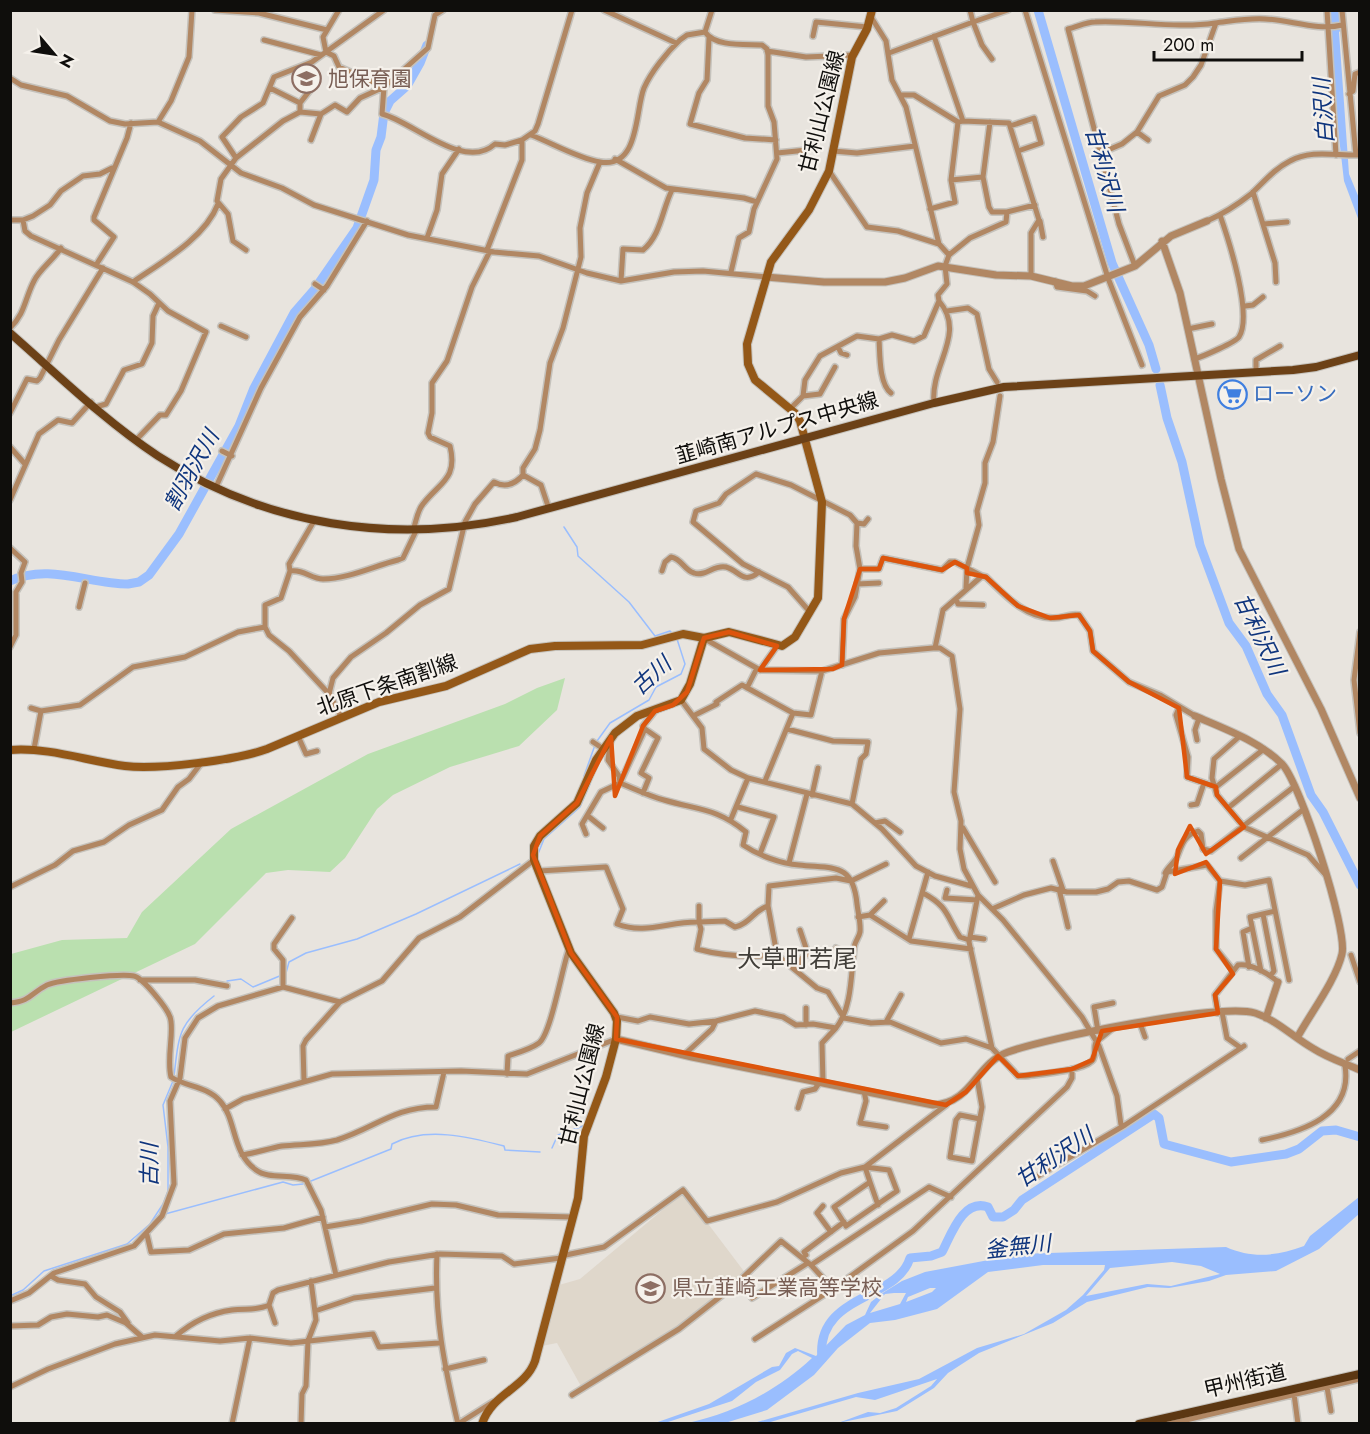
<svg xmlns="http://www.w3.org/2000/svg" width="1370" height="1434" font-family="Jost,'Noto Sans JP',sans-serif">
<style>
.built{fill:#dfd7cb}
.green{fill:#bae0af}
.water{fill:#9abefe;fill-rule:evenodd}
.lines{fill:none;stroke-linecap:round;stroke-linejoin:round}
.stream{stroke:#9abefe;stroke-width:1.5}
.river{stroke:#9abefe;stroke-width:9}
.minor-casing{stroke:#c5c2bc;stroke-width:8}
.tertiary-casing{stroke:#c5c2bc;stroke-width:9}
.secondary-casing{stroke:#c5c2bc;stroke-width:10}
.primary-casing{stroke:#c5c2bc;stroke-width:10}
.trunk-casing{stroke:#c5c2bc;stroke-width:10}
.minor{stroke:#b18763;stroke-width:5}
.tertiary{stroke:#b18763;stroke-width:7}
.secondary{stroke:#945818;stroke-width:8}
.primary{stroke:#6c4117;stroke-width:8}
.trunk{stroke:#5c3712;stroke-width:8}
.marked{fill:none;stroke:#dd550c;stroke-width:4.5;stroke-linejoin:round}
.labels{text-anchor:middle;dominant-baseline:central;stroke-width:4.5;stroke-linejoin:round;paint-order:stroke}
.education-label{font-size:21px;fill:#785e54;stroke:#f5f1eb;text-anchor:start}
.street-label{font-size:21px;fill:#0f0e0c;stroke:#f5f1eb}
.shop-label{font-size:21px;fill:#366cbe;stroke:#f5f1eb;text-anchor:start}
.water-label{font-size:22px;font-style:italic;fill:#0f357d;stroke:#f5f1eb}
.quarter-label{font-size:24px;fill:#413e39;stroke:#f5f1eb}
</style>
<rect width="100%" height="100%" fill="#e8e4de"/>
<path class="built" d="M684 1192 746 1274 671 1333 582 1388 557 1343 542 1346 559 1285 580 1279Z"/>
<path class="green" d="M565 678 557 710 519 746 450 767 393 795 377 809 345 858 330 872 288 870 266 873 195 944 11 1032V954L62 940 127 938 142 912 231 829 368 754 505 704 537 688Z"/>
<path class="water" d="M1338 18 1349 174 1359 198V221L1344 181 1336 111 1331 20Z
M1359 1197V1214L1319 1249 1276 1271 1226 1275 1209 1281 1169 1288 1148 1287 1087 1302 1053 1323 979 1353 948 1373 934 1388 897 1411 838 1423 868 1412 880 1413 896 1408 931 1386 937 1379 875 1400 856 1397 767 1423H754L858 1393 919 1379 977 1348 1024 1334 1066 1310 1083 1295 1104 1270 1105 1265H1043L988 1272 937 1309 895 1320 870 1323 838 1348 814 1375 767 1410 725 1423H688C734 1413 778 1390 812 1358L798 1351 792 1354 780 1370 756 1382 732 1401 665 1423H655L709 1404 772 1367 779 1366 786 1353 795 1348 816 1356 846 1325 865 1315 871 1302 881 1294 902 1281 925 1272 1020 1254 1226 1247C1253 1259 1276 1256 1304 1246L1310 1236ZM1172 1262 1201 1266 1220 1274 1171 1286 1147 1284 1086 1296 1110 1268ZM930 1288H936L932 1292 906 1302 908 1297ZM894 1293H906L900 1304 870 1313 885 1294Z"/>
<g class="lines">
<path class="stream" d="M564 527 577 547 578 556 629 602 655 636 670 631 672 633
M597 741 610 723 649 700 656 687 681 674 685 664 677 639
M584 776 595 745
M538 854 544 839 580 807 590 784
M286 973 289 962 306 953 357 939 416 914 520 864
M227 981 241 979 253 987 282 975
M174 1076C179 1034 178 1024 214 996
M558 1135 583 1126
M552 1148 556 1139
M311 1181 391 1149 392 1144C426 1126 469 1137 504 1146L505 1150 540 1152
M165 1214 283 1182 293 1185 303 1184
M10 1296 23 1290 44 1271 127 1244 150 1224 163 1204 168 1191V1147L163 1105 173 1081"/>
<path class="river" d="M1038 10 1112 263 1149 345 1156 369
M1335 10 1336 29
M1160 385 1167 418 1182 462 1200 545 1229 623 1246 646 1267 694 1282 715 1311 795 1323 812 1360 885
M10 581C48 563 89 584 128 584L139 582 149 575 179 534 239 426 254 388 294 313 314 290 357 228 374 180 376 150 381 137 384 113 390 101 407 86 420 63 427 45
M822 1359C815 1294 897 1301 910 1258L931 1256 942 1252C951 1235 963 1198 988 1207L993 1217H1003L1014 1210 1022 1200 1154 1114 1159 1118 1164 1144 1231 1162 1286 1154 1299 1149 1322 1131 1336 1130 1360 1137"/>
<defs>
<path id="minor" d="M215 10 259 13 327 30
M339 10 323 37 326 52 334 56 339 67 384 87 428 48 435 15 443 10
M604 10 676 43
M1025 10 1108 278 1142 365
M1327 10 1336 155
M1342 10 1356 155
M705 32C715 47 745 44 762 45L767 49 768 55V106L774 122 777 159 754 209 749 232 739 238 731 272
M705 32 712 10
M813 36 816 22 867 27
M709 38 707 80 699 93 690 124 745 138 776 140
M264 40 321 55
M767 51 806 57 853 55
M889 53 973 22 970 10
M992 59 982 45 973 22 1008 10
M10 78 21 85 67 96 110 121 125 124 158 122 200 141 241 173 282 188 314 205 408 235 494 252 539 256 587 273 621 281 674 272 703 271 766 277
M270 88 300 103V112
M1349 94 1353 91 1355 74 1360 72
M901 95H914L958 122 963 121 934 36
M300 103 311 89
M963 121 1009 123 1039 220 1031 233V276
M158 122 171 101 189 57 192 10
M1010 126 1034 118 1041 143 1018 151
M1137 132 1148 140
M531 135C552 143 577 158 600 162 640 169 635 110 644 88 651 72 667 52 680 40L687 35 705 32
M311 140 321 114
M833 151 857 153 915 146
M777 153 807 150
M1101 153 1122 144 1137 132 1159 96 1185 85 1193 77 1201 65 1216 23
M236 158 283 121 300 112 321 114 335 105 347 112 360 98 384 87 382 114C412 121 464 172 495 144L505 145 522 140
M615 159 666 188 744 198 757 202
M829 171 867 227 898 231 939 244
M983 177 989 207 992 212H1007
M951 180 983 177 990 122
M1253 192 1275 263 1276 282
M930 209 955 202 951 180 958 122
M10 220H23L33 216 50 205 61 191 83 176 100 174 112 168
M23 220 25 231 31 236 133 282 150 294 168 311 206 332 181 391 166 415H160L136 440
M1040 221 1043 237
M1207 221C1223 214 1237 205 1251 194 1264 182 1274 169 1290 161 1311 149 1337 156 1360 155
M1264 224 1287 222
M427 238 437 210 442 174 459 149
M246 250 233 241 228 214 217 201 221 179 236 158 222 137 241 117 263 103 274 77 312 62 384 10
M487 250 522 160V140L535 131 538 124 572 10
M949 255 970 238 1006 222 1007 212 1035 205
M96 265 114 237 94 220V217L127 138 131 123
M1135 266 1119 224 1068 29C1077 27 1086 22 1095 22 1133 20 1176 29 1215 23 1232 21 1247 18 1265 19 1290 20 1318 31 1342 25
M621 281 623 249 643 250C661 235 662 210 672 190
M1055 281 1057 287 1087 291 1095 296
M133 282C162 262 205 238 218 204
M315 284 324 290
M1245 306 1253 305 1263 297
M947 311 968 308 977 314 989 369 997 382
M221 326 246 337
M10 328C25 314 25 298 34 281 39 270 53 260 61 248
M1188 329 1212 324
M879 339C880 355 879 384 891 393
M838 347 841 353 847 355
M1194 359C1202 357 1236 342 1239 337 1253 315 1229 241 1220 215
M1256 373V360L1280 346
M803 396 820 394 835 367
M934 403C930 365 967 334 939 301
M96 407 106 404 124 370 142 364 152 343 153 316 159 303
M790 409 803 396 805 380 820 356 857 336 879 339 892 335 914 341 924 336 939 301 938 295 947 284 945 266 949 255 939 244 906 107 892 80 886 41 871 17
M10 413 27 379 37 381 40 378 59 340 103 268
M10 447 25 464
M222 451 232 456
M523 475 541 485 549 509
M216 487 261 388 300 317 327 286 367 221
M10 500 39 434 58 420 72 423 91 402
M314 521 289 564 290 571 281 598 265 605V627L269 635 289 651 330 695 341 717
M857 523 864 524 868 519
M413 531C416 522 417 511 423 504 440 482 458 479 450 446L430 437 428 433 432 413V383L447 361 472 287 490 251
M10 548 25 562 21 573 22 582 16 592V635L10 647
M860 569H879L883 558 942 570 950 562H955L982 576
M290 571C304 569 311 579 323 579 348 579 374 566 398 560L403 558 416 531
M662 571 665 562 671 557C682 559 684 570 694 573 706 577 714 564 726 567 740 571 743 585 759 572
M857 584 879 583
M966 588 967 568 979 525 977 511 985 483V463L993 442 1000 396
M956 599 958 604 983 605
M79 607 85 583
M810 612 788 587 743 564 693 522 696 511 719 503 726 494 756 474 791 485 850 515 857 523 856 546 860 569 855 597 844 619 842 665
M1360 632 1354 680 1360 733
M705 639 760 670 822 671 879 653 933 648H940L952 656 960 709 954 792 961 821 960 849 964 869 978 895 1003 920 1082 1017 1099 1046 1117 1096 1121 1125
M935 648 943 610 982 576 986 577C1005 595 1024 617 1052 618 1063 619 1069 613 1079 615L1090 631 1093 651 1129 682 1160 695 1195 716
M760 670 777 646
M747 688 756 670
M329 694 333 678 351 657 386 633 420 605 449 589 465 522 475 504 494 482C505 488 515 484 523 475V468L535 449 540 430 550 363 563 328 581 257 580 228 587 193 600 162
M681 700 702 728 704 749 731 770 748 778 852 804 882 829 916 866 935 876 971 886
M716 702 742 685 793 713 811 715 822 671
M31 708 41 711
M1179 708 1176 715 1188 757 1187 777 1216 787 1264 749
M693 716 717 704
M787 729 833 741 868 742 866 754 861 759 852 804
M298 736 306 754 317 751
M1240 736 1214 759 1212 778 1217 795 1244 827 1308 855 1325 874
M1197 740 1195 730 1199 718
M593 742 602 748
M34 749 41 711 80 705 133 667 185 657 238 632 265 627
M765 781 793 713
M643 793 649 778 641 773 658 738 645 729
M812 795 818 768
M1191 805 1197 804 1204 783
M738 807 774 817 760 854
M1228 808 1282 764
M588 816 603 828
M731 819 748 778
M875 823 885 821 900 832
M963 828 995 882
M586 834 582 824 601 792 620 783 619 776 608 760 611 738
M1241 858 1304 809
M1053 861 1063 890
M789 863 807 794
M539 871 606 867 623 909 617 924C645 935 670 921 699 922L701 929 697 949C722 956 752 957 777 955L817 988 828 992 844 1018 871 1023 890 1022 941 1043 966 1039 992 1048
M1165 873C1168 867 1175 862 1177 857 1182 845 1183 836 1198 831L1201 834 1203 849 1211 851 1295 786
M1220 881 1216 911V949L1233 970
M10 887 55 865 73 851 104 842 129 825 162 810 178 787 189 779 202 762
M1059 889 1068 927
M947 890 945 898 977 900
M923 893C949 907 946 916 960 937L969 940
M978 895 969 942 992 1048 1018 1076H1025C1040 1074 1082 1071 1092 1061 1097 1056 1093 1048 1096 1042L1112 1029
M699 906V922L725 921 735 927C750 924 754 910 768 906
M992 909 1024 895 1051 888 1067 892H1096L1108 889 1118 882 1129 881 1157 890 1162 887 1167 872 1207 865 1220 881 1245 885 1269 880 1289 980
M1263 914 1274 971 1271 975
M870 915 884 901
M858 917 870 915 911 941 971 949
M970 937 984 939
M909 939 928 872
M836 948 853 956
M777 955 768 906 769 886 836 878 851 881 886 864
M1351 955 1360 982
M1249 967 1243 932 1252 928
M797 969 802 958 808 954 800 930
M1261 971 1250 917 1275 911
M140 980H195L227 986
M283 987V960L274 949V944L292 918
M10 1003C31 1001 31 993 47 985 58 980 122 973 134 976 143 978 167 1008 170 1017 175 1030 166 1058 171 1077 186 1087 207 1086 220 1101 237 1120 231 1152 256 1170 269 1180 291 1173 306 1180L321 1210 336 1275
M806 1008V1025
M1222 1012 1227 1038 1241 1048
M1218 1013 1215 995 1238 965C1251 963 1269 974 1278 982
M617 1017 638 1021 650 1017 689 1024 716 1021 755 1011 783 1017 796 1025 813 1024 836 1028C852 1008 851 975 854 949 854 942 859 938 860 932 861 924 858 913 857 904 853 862 833 869 799 865 781 864 758 855 743 845L746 832C717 808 698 810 664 800 649 796 635 789 620 783L645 729 643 726 655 711
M886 1022 901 995
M1140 1023 1145 1037
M1098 1031 1094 1007 1113 1003
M684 1055 712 1029 716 1021
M1348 1059 1360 1051
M507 1074 508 1056C517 1053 531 1049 539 1043 551 1034 562 968 569 949
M977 1078 982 1107 972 1161 950 1157 956 1120 960 1115 980 1119
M304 1081 303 1046 306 1040 340 1002 382 981 419 938 460 917 534 860
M823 1083 822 1043 836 1028
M864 1091 866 1101 860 1123 886 1127
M798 1108 803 1092 815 1089 819 1083
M225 1109 243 1099 332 1074 461 1071 527 1074 616 1039
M1262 1140C1301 1132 1353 1116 1345 1066
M242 1155C256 1153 270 1148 282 1146 301 1144 319 1145 337 1140 375 1128 394 1107 436 1107L444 1072
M865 1167 889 1170 897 1191 846 1226 834 1207 870 1182Z
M1036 1177 1125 1125 1244 1046
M870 1182 878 1205
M823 1206 817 1213 831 1232
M325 1227 361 1221 432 1204 456 1205 498 1215 572 1217
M147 1235 151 1252 189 1250 224 1234 284 1228 323 1217
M437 1254C434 1315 444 1365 458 1424
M806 1255 804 1252 844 1222
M561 1256 604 1247 683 1190 707 1221 777 1202 841 1173 865 1167 946 1105
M811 1265 929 1187 951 1197
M51 1276 58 1280 85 1284 96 1297 120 1312 128 1323
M752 1298 808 1263
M10 1301 29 1293 54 1273 134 1246 162 1216 174 1184 170 1101 180 1078 185 1038 198 1018 218 1006 283 987 340 1002
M269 1305 275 1323
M315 1311 354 1298 435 1288
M10 1326 38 1325 51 1317 67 1314 98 1317 107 1315 126 1323 142 1337
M176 1336C192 1322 210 1313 232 1310 245 1308 257 1311 269 1305L273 1293 278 1290 389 1262 440 1254 502 1256 514 1264 561 1258
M755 1339 833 1289
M445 1369 484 1360
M10 1387 48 1369 115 1344 155 1335 220 1341 250 1338 291 1343 373 1334 379 1347 439 1343
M1327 1387 1331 1411
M1294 1394 1298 1424
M572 1395 679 1329 735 1285 781 1241 811 1265 833 1289 913 1231 1067 1087 1072 1078V1069
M232 1424 250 1338
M301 1424 302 1394 306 1386 308 1341 316 1320 311 1281
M458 1424 493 1402
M1169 1424 1360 1379"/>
<path id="tertiary" d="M1162 241 1180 293 1221 479 1239 549 1321 709 1360 798
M766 277 824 282H885L905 278 938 266 996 275 1031 276 1072 286H1084L1135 266 1171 236 1207 221
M1195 716C1225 729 1259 741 1282 764 1300 782 1348 930 1342 954 1336 980 1310 1014 1297 1038
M1266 1018 1278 982
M616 1039 692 1057 933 1105C973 1103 975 1064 1008 1052 1046 1038 1220 1003 1255 1013 1277 1020 1294 1038 1314 1049 1328 1058 1344 1063 1360 1070"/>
<path id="secondary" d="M10 750C49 747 87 761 125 766 157 770 237 760 267 749L379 702 446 686 530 649 555 646 642 645 683 634 704 638
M482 1424C492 1393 525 1389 535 1361L578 1198 584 1136 606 1077 616 1039 617 1021 614 1013 571 953 534 860V846L540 836 577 803 596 760 615 733 637 716 681 700 690 684 704 638 729 632 782 646 795 637 818 598 822 502 800 421 795 413 755 380 748 364 747 344 771 262 809 210 829 171 852 57 867 29 872 10"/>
<path id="primary" d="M10 333C58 375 105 421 158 456 266 526 393 545 517 517L934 403 1004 387 1293 370 1316 367 1360 355"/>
<path id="trunk" d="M1139 1424 1360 1374"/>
</defs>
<use href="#minor" class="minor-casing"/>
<use href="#tertiary" class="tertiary-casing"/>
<use href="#secondary" class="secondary-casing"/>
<use href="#primary" class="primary-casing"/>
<use href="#trunk" class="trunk-casing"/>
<use href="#minor" class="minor"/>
<use href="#tertiary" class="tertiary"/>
<use href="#secondary" class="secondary"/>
<use href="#primary" class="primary"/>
<use href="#trunk" class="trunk"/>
</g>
<path class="marked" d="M883 558 942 570 955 562 967 568V573L986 577 1018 606 1050 618 1079 615 1090 631 1093 651 1129 682 1179 708 1187 777 1216 787 1217 795 1244 827 1206 854 1190 826 1178 850 1175 874 1206 862 1220 881 1216 949 1233 974 1215 995 1218 1013 1102 1031 1092 1060 1072 1069 1018 1076 998 1056 966 1092 946 1105 616 1039 617 1017 571 953 533 855 540 836 577 803 611 737 615 796 643 726 655 711 673 705 687 692 704 638 729 632 777 646 760 670 833 669 842 665 844 619 860 569H879Z"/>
<defs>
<symbol id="school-ring" viewBox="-11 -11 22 22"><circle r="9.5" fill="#f5f1eb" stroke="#8d6e63" stroke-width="1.5"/><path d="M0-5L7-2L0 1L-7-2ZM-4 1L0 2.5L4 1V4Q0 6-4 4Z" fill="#8d6e63"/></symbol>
<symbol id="supermarket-ring" viewBox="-11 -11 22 22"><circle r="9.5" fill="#f5f1eb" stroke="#3f7fe0" stroke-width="1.5"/><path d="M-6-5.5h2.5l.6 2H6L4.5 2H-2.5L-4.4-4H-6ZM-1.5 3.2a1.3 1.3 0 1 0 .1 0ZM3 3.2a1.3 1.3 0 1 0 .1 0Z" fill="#3f7fe0"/></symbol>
</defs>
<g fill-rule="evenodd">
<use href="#school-ring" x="290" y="62" width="33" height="33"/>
<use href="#supermarket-ring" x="1216" y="378" width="33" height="33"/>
<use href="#school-ring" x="634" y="1272" width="33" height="33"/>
</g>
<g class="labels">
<g class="education-label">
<text x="328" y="79">旭保育園</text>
<text x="672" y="1288">県立韮崎工業高等学校</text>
</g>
<g class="street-label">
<text transform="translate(822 112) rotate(-76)">甘利山公園線</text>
<text transform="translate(777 428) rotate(-16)">韮崎南アルプス中央線</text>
<text transform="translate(387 685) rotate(-19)">北原下条南割線</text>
<text transform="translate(582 1085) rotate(-76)">甘利山公園線</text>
<text transform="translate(1245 1381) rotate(-13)">甲州街道</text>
</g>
<g class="shop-label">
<text x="1253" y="394">ローソン</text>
</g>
<g class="water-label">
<text transform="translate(1323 111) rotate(-94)">白沢川</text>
<text transform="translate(1105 169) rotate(74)">甘利沢川</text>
<text transform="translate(191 470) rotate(-61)">割羽沢川</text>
<text transform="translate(1260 634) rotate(64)">甘利沢川</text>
<text transform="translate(651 675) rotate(-42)">古川</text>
<text transform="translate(1054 1157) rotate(-34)">甘利沢川</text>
<text transform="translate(149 1165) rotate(-90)">古川</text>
<text transform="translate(1018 1246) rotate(-6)">釜無川</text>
</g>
<g class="quarter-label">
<text x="797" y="958">大草町若尾</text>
</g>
</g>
<rect width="1370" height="1434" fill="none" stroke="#0f0e0c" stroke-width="24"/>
<g transform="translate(54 54) rotate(119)" stroke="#f5f1eb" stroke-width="4.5" paint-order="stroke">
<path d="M0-4.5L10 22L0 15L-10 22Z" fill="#0f0e0c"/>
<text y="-9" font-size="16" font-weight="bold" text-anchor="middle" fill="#0f0e0c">N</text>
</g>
<path d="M1154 51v9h148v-9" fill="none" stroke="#0f0e0c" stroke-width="3"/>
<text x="1163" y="51" font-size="18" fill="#0f0e0c" stroke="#f5f1eb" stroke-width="4.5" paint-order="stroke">200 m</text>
</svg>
